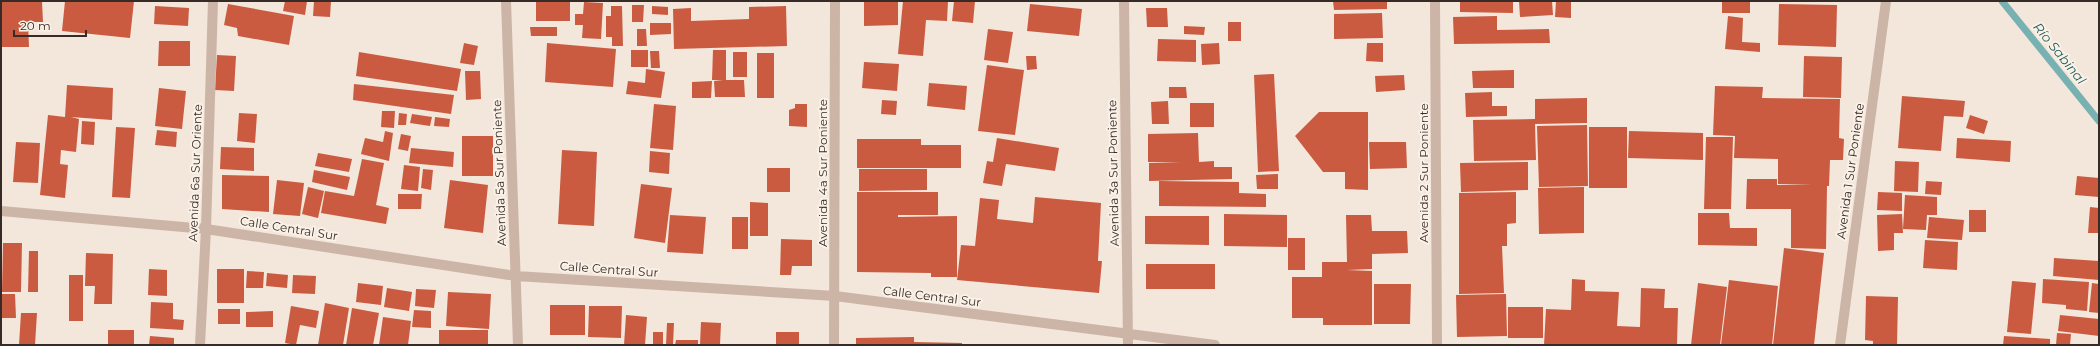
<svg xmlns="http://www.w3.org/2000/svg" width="2100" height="346" font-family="Montserrat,sans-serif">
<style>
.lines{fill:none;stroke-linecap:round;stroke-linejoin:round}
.stream{stroke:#78b1b1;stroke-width:7}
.building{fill:#cb5b40}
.minor{stroke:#ccb5a6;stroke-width:10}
.tertiary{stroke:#ccb5a6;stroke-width:10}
.labels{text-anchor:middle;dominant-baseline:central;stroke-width:4;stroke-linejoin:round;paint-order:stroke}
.street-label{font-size:12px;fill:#372b27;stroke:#faf1e7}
.water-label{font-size:13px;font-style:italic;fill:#1b5a5b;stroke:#faf1e7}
</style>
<rect width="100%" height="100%" fill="#f3e6db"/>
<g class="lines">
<path class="stream" d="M2002 1 2099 121"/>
</g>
<path class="building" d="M1 1H42L43 22H28L29 47H1Z
M65 1H134L130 38 62 31Z
M285 1H307L305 15 283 11Z
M314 1H331L330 17 313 16Z
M536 1H570V21H536Z
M864 1H898V25L864 26Z
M903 1H948L947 21 926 20 923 56 898 54Z
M954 1H975L973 23 952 21Z
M1333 1H1387V9L1334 10Z
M1460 1H1513V13L1460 12Z
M1519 1H1552L1553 15 1520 17Z
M1556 1H1571V18L1555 17Z
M1722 1H1750V13H1722Z
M584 2 603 3 601 39 582 38 583 25H575V14H583Z
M228 4 294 16 289 45 238 36 237 28 224 25Z
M1030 4 1082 9 1079 36 1027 31Z
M1779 4 1837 5 1836 47 1778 45Z
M632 5H644L643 22H632Z
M155 6 189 8 188 26 154 24Z
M611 6H622L623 46H612V37H606V16H611Z
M652 6 668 7V15L652 14Z
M786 6 787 46 674 49 673 9 691 8V21L749 19V7Z
M1146 8H1167L1168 27H1147Z
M1382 13 1383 38 1334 39V14Z
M1497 16V30L1549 29 1550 43 1454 44 1453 17Z
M1728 16 1743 18 1742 42 1760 43V52L1725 49Z
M1228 22H1241V41H1228Z
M650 23H671V34L650 35Z
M1184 26 1205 27 1204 35 1184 34Z
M530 27H557V36H531Z
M637 29H646L647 46H637Z
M988 29 1013 32 1008 63 984 60Z
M1158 39 1196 40V62L1157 61Z
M159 41H190V66H158Z
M464 43 478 46 474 65 460 63Z
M547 43 616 49 613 87 545 82Z
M1219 43 1220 64 1202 65 1201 44Z
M1367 43H1383V62L1366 61Z
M631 50H648V67H631Z
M713 50H726V80H744L745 97H715L714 81 723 80H712Z
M650 51H659L660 68H651Z
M359 52 461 69 457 91 356 76Z
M733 52H747V77H733Z
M757 53H774V98H757Z
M217 55 236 56 234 91 215 90Z
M1026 56H1036L1037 69 1027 70Z
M1804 56 1842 57 1841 98 1803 97Z
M864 62 899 64 897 91 862 88Z
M987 65 1024 70 1015 135 978 131Z
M646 69 665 72 661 98 626 94 628 81 645 83Z
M1514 70V88H1473L1472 71Z
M465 71H480L481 99 466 100Z
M1274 74 1279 171 1258 172 1254 75Z
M1404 75 1405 90 1376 92 1375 76Z
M712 81 711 98H692V82Z
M929 83 967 86 965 110 927 106Z
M354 84 454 95 451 114 353 100Z
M67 85 113 88 112 120 71 117 79 119 76 152 61 150 60 164 68 165 65 198 40 195 48 115 65 117Z
M1715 86 1763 87 1762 98 1840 99 1839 138 1844 139 1843 160H1830L1829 186H1827L1826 249 1791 248V209H1746L1747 179H1777V185H1812L1778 184V159L1734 158 1735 136 1713 135Z
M1169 87H1186L1187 98H1169Z
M159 88 186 91 182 129 155 126Z
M1492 92V106H1507V116L1466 117 1465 93Z
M1902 96 1965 101 1963 117 1944 116 1941 151 1898 148Z
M1587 98V123L1535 124 1536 160 1474 161 1473 120 1535 119V99Z
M882 100 897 101 896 115 881 114Z
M1168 101 1169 124H1152L1151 102Z
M1190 103H1214V127H1190Z
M654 104 676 106 673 150 650 148Z
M795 104H807V127L789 126V110L795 108Z
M382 111H395L394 128 381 127Z
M1319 112H1368V190L1345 189V172H1323L1295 136Z
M239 113 257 114 255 143 237 141Z
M399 113 407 114 406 125H398Z
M412 114 432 117 430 126 410 123Z
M1970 115 1988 121 1984 134 1966 128Z
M435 117 450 119 449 127 434 126Z
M82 121 95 122 94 145 81 144Z
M1587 125 1588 186 1539 187 1537 126Z
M116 127 135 128 130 198 112 197Z
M1589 127H1627V188H1589Z
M157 130 177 132 176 147 155 145Z
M385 131 393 133 389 161 361 154 365 138 383 142Z
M1629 131 1703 133V160L1628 158Z
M1198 133 1199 162 1214 161V167H1232V179L1149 181V163L1181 162H1148V134Z
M401 134 411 136 408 151 398 149Z
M462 136H493V176H462Z
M1706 137H1733L1731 209H1704Z
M997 138 1059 148 1055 171 1006 164 1002 186 983 183 987 161 993 162Z
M1957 138 2011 141 2010 162 1956 158Z
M857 139H921V145H961V168H857Z
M16 142 40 143 38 183 13 182Z
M1369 142H1406L1407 168 1370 169Z
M221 147 254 148V171L220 169Z
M411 148 454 152 453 167 409 163Z
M562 150 597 152 594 226 558 224Z
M650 151 670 153 669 174 649 172Z
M318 153 352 159 349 172 315 166Z
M362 159 384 163 376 205 389 208 386 224 321 213 325 191 354 196Z
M1895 161 1919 162 1918 192 1894 191Z
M1528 162V190L1461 192 1460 163Z
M404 165 420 167 418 191 401 189Z
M767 168H790V192H767Z
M423 169 433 170 431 190 421 188Z
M859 169H927V190L859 191Z
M314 170 350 177 347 190 312 182Z
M1278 174V189H1257L1256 175Z
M222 175 269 176V212L222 209Z
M2077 176 2099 178V197L2075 195Z
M277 180 304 183 300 216 273 214Z
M450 180 488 185 483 233 444 228Z
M1159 181 1239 182V193L1266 194V207L1159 206Z
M1926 181 1942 182 1941 195 1925 194Z
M641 184 672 188 665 243 634 238Z
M308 187 324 191 318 218 302 214Z
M1584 187V233L1539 234 1538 188Z
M857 192H938V215H898V217L957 216V277H931V273L857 272Z
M1516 192V223L1507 224V246H1502L1504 293 1459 294V193Z
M1878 192 1902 193V211L1877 210Z
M398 194H422L421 209H398Z
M1905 195 1937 197V215H1927L1926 230 1903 229Z
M1035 197 1101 203 1098 261H1102L1099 293 957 280 961 245 975 246 980 198 999 200 997 219 1033 223Z
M750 202 768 203V236H750Z
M2090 207 2099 208V233H2088Z
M1969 210H1986V232H1969Z
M1698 213H1729L1730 228H1757V246L1698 245Z
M1224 214 1287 215V247L1224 246Z
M1902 214 1903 233H1894V250L1878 251 1877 215Z
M670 215 706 217 703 254 667 252Z
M1346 215H1371L1372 231H1407L1408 253 1372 254V269L1347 270 1372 271V325H1323V318H1292V277H1322V262H1347Z
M1145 216H1209V245L1145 244Z
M732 217H748V249H732Z
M1929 217 1964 220 1962 240 1927 238Z
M1288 238H1305V270H1288Z
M781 239 812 240V266H792L791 275H780Z
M1925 240 1958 242 1957 270 1923 268Z
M3 243H22L21 292H2Z
M1784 248 1824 253 1814 345H1773Z
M29 251H38V292H28Z
M86 253 113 254 112 304H94L95 286H85Z
M2054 258 2099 261V280L2053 276Z
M1146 264H1215V289H1146Z
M149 269 167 270V296L148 295Z
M217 269H244V303H217Z
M247 271 264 272 263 288H246Z
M267 273 288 275 287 288 266 286Z
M69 275H83V321H69Z
M293 275 316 276 315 294 292 293Z
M1572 279 1585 280V291L1619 292 1617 326 1640 327 1641 288 1665 289 1664 308H1678L1677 345H1544L1546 309 1571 310Z
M2043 279 2089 282 2087 311 2066 309V305L2042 303Z
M1729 280 1778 286 1772 345H1721Z
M2012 281 2036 283 2031 334 2007 332Z
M358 283 383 286 381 305 356 302Z
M1698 283 1727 287 1720 345H1691Z
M2092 283 2099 284V313L2089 312Z
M1374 284H1411L1410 324H1374Z
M387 288 412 292 409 311 384 307Z
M416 289 436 290 434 308 415 306Z
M448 292 491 294 489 329 446 326Z
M2 294H15L16 318H2Z
M1506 294 1507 336 1457 337 1456 295Z
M1866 296 1898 297 1897 345H1873V341L1865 340Z
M151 302 173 303V319L184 320 183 330 150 328Z
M325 303 349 308 343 345H318Z
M550 305H585V335H550Z
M291 306 319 311 316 328 300 325 296 345 285 343Z
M589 306H622L621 338 588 337Z
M1508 307H1543V338H1508Z
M352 308 379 313 373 345H346Z
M218 309H240V324H218Z
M414 310 431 311V328L412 327Z
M273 311V327H246V312Z
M21 313H37L35 345H19Z
M626 315 647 317 645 345H624Z
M2060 315 2099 319V336L2058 331Z
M383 317 411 321 408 345H379Z
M701 322 721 323 720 345H700Z
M667 323H674L673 345H666Z
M108 330H134V345H108Z
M439 330H488V345H439Z
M653 332H663V345H653Z
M776 332H799V345H776Z
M2057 333 2071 334 2070 345H2056Z
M150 336 174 338V345H149Z
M2004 336 2050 339V345H2003Z
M914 337V342L962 343V345H856V338Z
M676 340H698V345H675Z"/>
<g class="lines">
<path class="minor" d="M506 1 518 345
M1124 1 1128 345
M1435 1 1437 345
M1 211 206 229 516 276 835 296 1215 345
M200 345 206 229 213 1
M834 345 835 1"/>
<path class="tertiary" d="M1840 345 1886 1"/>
</g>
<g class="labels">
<g class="street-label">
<text transform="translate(1850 171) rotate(-82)">Avenida 1 Sur Poniente</text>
<text transform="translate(195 173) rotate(-88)">Avenida 6a Sur Oriente</text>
<text transform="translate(499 173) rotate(-92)">Avenida 5a Sur Poniente</text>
<text transform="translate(822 173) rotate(-90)">Avenida 4a Sur Poniente</text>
<text transform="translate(1113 173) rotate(-91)">Avenida 3a Sur Poniente</text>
<text transform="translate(1423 173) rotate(-90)">Avenida 2 Sur Poniente</text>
<text transform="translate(289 228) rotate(9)">Calle Central Sur</text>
<text transform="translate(609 269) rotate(4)">Calle Central Sur</text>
<text transform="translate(932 296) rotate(7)">Calle Central Sur</text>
</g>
<g class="water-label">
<text transform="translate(2060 53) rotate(51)">Río Sabinal</text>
</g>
</g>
<rect width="2100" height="346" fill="none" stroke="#372b27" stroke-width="4"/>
<path d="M14 30v6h72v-6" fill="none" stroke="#372b27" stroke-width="2"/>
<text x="20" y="30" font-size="12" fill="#372b27" stroke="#faf1e7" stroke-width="3" paint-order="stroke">20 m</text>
</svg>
